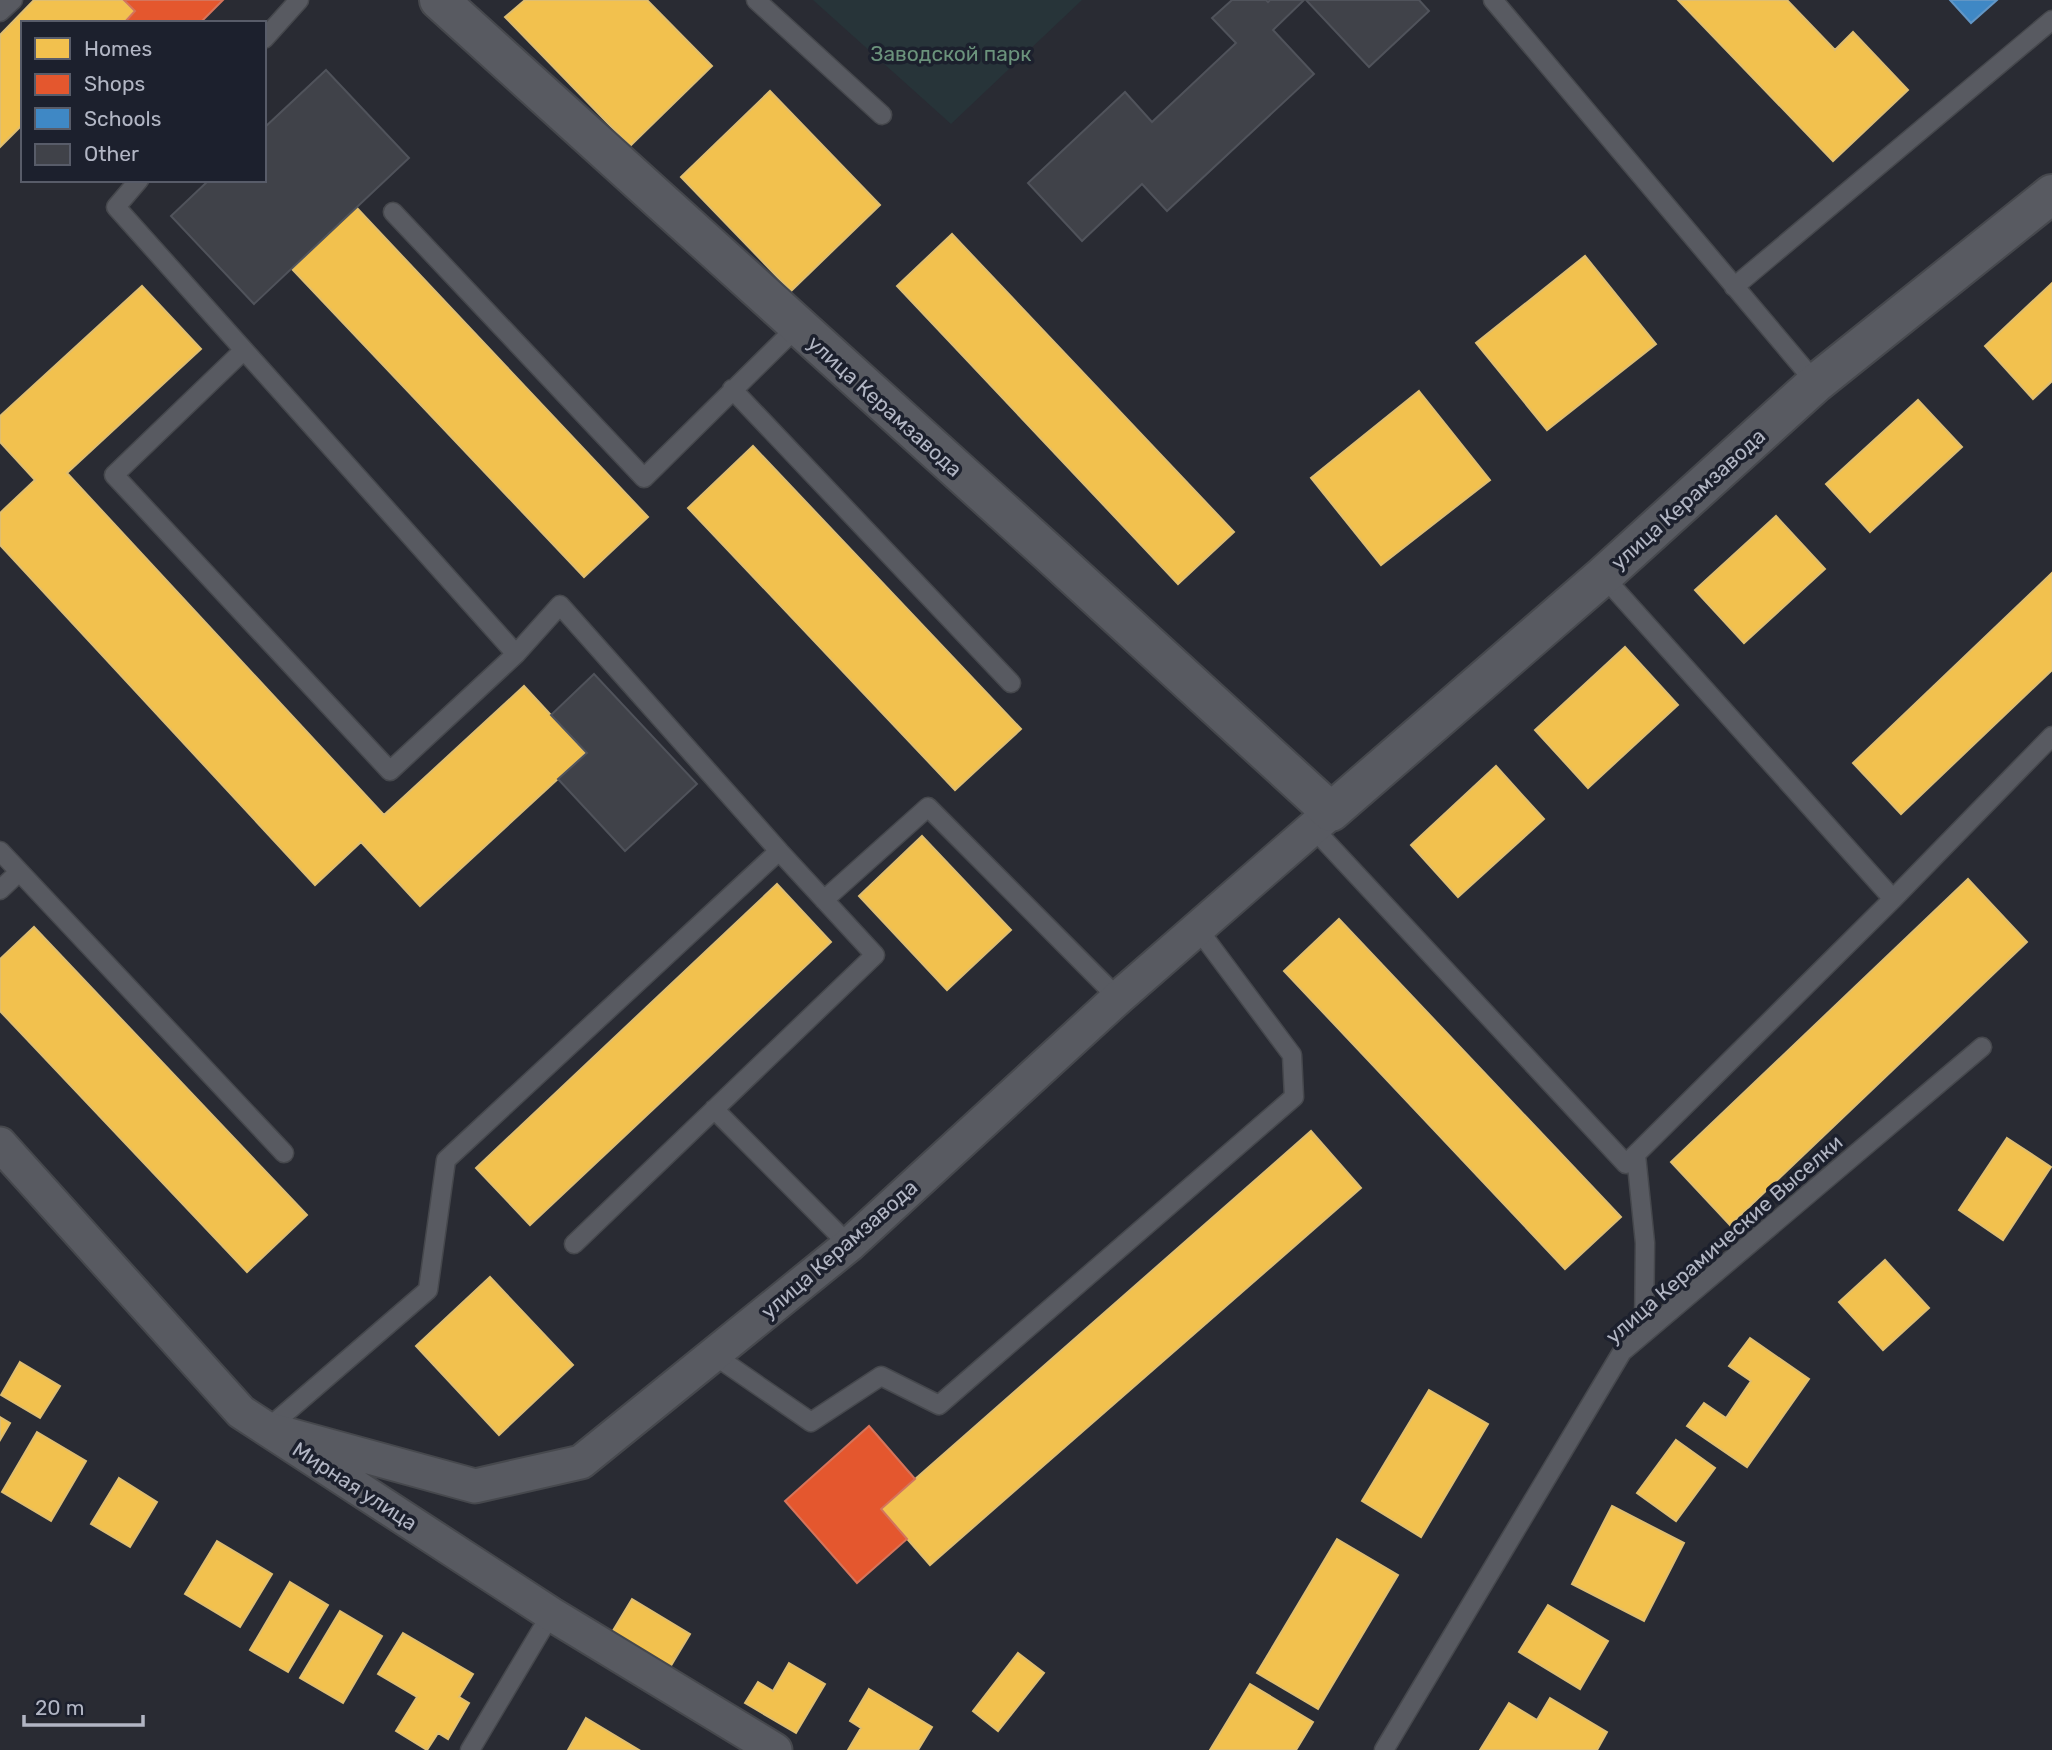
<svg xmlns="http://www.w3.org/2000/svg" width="2052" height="1750" font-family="Rubik,sans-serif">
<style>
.green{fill:#273439}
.homes{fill:#f2c14e;stroke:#dfbe71;stroke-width:2}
.shops{fill:#e4572e;stroke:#d5745b;stroke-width:2}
.schools{fill:#3f88c5;stroke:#6296c5;stroke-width:2}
.building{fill:#404249;stroke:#50535b;stroke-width:2}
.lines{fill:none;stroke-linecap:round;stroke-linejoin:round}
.service-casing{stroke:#46484d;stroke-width:21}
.minor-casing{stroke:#46484d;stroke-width:37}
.tertiary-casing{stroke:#46484d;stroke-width:42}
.service{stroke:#585a61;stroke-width:18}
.minor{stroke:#585a61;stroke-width:33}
.tertiary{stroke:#585a61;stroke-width:38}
.labels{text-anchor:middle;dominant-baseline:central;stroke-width:7;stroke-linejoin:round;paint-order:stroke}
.park-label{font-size:21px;fill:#6b937c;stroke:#1c202d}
.street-label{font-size:21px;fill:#b2b6c4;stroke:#1c202d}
</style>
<rect width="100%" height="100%" fill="#292b33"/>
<path class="green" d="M813 0H1082L951 124Z"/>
<path class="homes" d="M34 0H123L135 11 123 23H23V124L0 147V35Z
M525 0H647L712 66 630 146 505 17Z
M1678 0H1787L1835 50 1853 32 1908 90 1833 161Z
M770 91 880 205 791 291 681 177Z
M356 207 648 517 584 577 292 269Z
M952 234 1234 532 1178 584 897 286Z
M1585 256 1656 344 1547 430 1476 343Z
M2052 283V381L2033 399 1985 346Z
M142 286 201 349 67 473 384 815 524 686 586 753 420 906 361 842 315 885 0 545V513L35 480 0 442V416Z
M1419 391 1490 480 1381 565 1311 478Z
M1918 400 1962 447 1870 532 1826 484Z
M753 446 1021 729 955 790 688 508Z
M1776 516 1825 569 1744 643 1695 590Z
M2052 573V670L1901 814 1853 763Z
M1625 647 1678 705 1588 788 1535 730Z
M1496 766 1544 819 1458 897 1411 845Z
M922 836 1011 930 947 990 859 896Z
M1968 879 2027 942 1730 1225 1671 1162Z
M777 884 831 942 530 1225 476 1168Z
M1339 919 1621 1217 1565 1269 1284 971Z
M34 927 307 1215 247 1272 0 1011V959Z
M1311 1131 1361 1188 930 1565 881 1509Z
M2007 1138 2051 1167 2003 1240 1959 1210Z
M1885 1260 1929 1308 1883 1350 1839 1302Z
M490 1277 573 1365 499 1435 416 1346Z
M1750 1338 1809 1379 1747 1467 1687 1426 1704 1403 1726 1418 1751 1381 1729 1366Z
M20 1362 60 1386 40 1418 1 1395Z
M1429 1390 1488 1424 1421 1537 1362 1501Z
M0 1417 10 1423 0 1440Z
M37 1432 86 1461 51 1521 2 1492Z
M1676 1440 1715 1468 1676 1521 1637 1493Z
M119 1478 157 1502 130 1547 91 1524Z
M1612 1506 1684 1543 1644 1621 1572 1584Z
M1337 1539 1398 1575 1318 1709 1257 1673Z
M217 1541 272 1574 240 1627 185 1594Z
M290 1582 328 1605 288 1672 250 1650Z
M632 1599 690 1634 669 1669 611 1634Z
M1548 1605 1608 1641 1580 1689 1519 1652Z
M340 1611 382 1636 343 1703 300 1678Z
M403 1633 473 1674 459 1697 469 1703 448 1739 438 1733 427 1750 396 1731 417 1697 378 1674Z
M1018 1653 1044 1673 998 1731 973 1711Z
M789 1663 825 1684 796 1733 745 1703 758 1682 773 1691Z
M1250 1684 1313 1722 1296 1750H1210Z
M869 1689 932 1727 918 1750H848L861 1728 850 1721Z
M1550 1698 1607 1732 1597 1750H1480L1509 1703 1537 1720Z
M586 1718 639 1750H568Z"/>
<path class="shops" d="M124 0H223L200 23H124L135 11Z
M869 1426 915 1479 881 1509 907 1539 857 1583 785 1501Z"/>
<path class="schools" d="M1950 0H1997L1971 23Z"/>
<path class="building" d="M1232 0H1266L1268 2 1270 0H1304L1273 30 1314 74 1167 211 1142 184 1082 241 1028 183 1125 92 1152 122 1236 43 1212 18Z
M1306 0H1419L1429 11 1369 67Z
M326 70 409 158 254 304 171 216 209 180H264V128Z
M594 674 697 784 625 851 558 779 587 753 551 715Z"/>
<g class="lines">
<defs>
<path id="service" d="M756 0 882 115
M1493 0 1816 383
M0 12 13 0
M264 39 299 0
M139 180 116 207 516 654
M393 212 644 478 797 327
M1734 287 2052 20
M243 351 114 475 390 771 516 654 560 605 779 851
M732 389 1011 683
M1603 576 1893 899
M1313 828 1626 1164 1893 899 2052 736
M0 851 284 1153
M0 890 19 872
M824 900 928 807 1118 998
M714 1109 849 1245
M1636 1155 1645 1243 1644 1333
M714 1355 811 1422 881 1376 939 1405 1294 1097 1292 1055 1198 929
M267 1429 428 1290 446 1160 779 851 875 955 574 1244
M470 1750 551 1614
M1384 1750 1622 1352 1982 1047"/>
<path id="minor" d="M0 1144 241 1412 551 1614 775 1750
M267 1429 475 1486 581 1462 849 1245 1118 998 1331 812"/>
<path id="tertiary" d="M439 0 1050 554 1331 812 1603 576 1816 383 2052 194"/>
</defs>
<use href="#service" class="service-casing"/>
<use href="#minor" class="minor-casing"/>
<use href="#tertiary" class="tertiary-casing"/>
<use href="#service" class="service"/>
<use href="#minor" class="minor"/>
<use href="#tertiary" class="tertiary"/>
</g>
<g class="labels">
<g class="park-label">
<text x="951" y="53">Заводской парк</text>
</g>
<g class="street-label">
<text transform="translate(885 406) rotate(42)">улица Керамзавода</text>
<text transform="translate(1688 499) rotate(-42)">улица Керамзавода</text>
<text transform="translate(1724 1239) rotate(-41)">улица Керамические Выселки</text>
<text transform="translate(839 1249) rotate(-41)">улица Керамзавода</text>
<text transform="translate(355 1486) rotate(33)">Мирная улица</text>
</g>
</g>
<rect x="21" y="21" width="245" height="161" fill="#1c202d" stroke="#585c69" stroke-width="2"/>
<rect x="35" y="38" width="35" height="21" fill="#f2c14e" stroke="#585c69" stroke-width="2"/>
<text x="84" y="56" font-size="21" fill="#b2b6c4">Homes</text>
<rect x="35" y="74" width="35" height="21" fill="#e4572e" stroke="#585c69" stroke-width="2"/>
<text x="84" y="91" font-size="21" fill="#b2b6c4">Shops</text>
<rect x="35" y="108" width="35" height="21" fill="#3f88c5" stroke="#585c69" stroke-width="2"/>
<text x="84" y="126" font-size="21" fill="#b2b6c4">Schools</text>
<rect x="35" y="144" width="35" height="21" fill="#404249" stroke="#585c69" stroke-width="2"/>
<text x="84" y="161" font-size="21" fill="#b2b6c4">Other</text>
<path d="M24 1715v10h119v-10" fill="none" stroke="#b2b6c4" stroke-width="3.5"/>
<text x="35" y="1715" font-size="21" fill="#b2b6c4" stroke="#1c202d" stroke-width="5" paint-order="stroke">20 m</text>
</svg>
